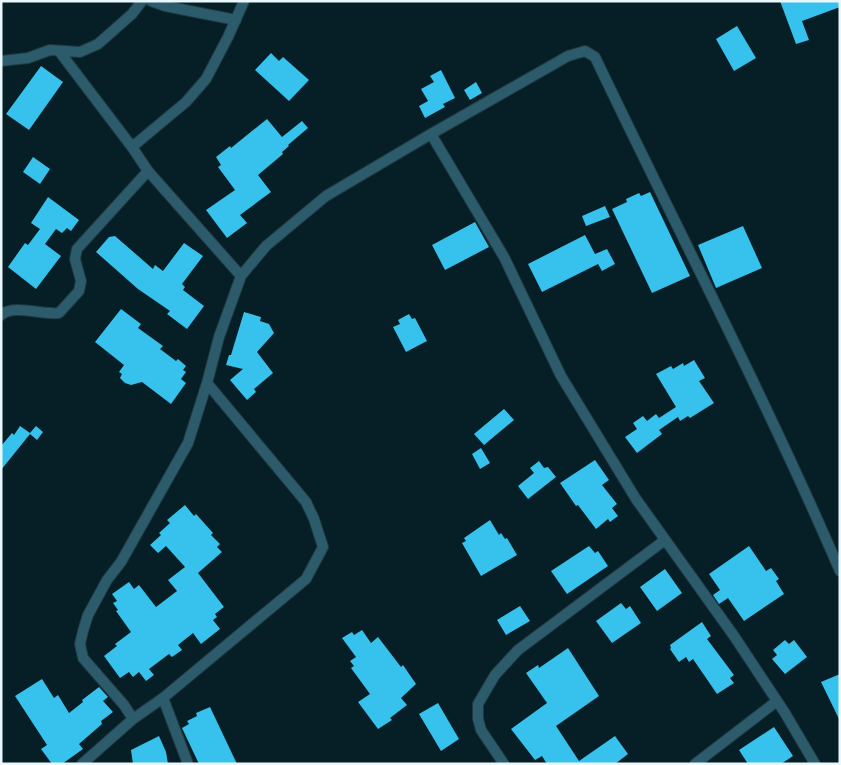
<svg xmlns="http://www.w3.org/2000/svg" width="841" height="765" font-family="'PT Sans Narrow',sans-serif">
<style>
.building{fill:#36c2ec}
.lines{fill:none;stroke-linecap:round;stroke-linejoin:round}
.minor-casing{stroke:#213840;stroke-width:12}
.minor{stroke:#2c5b6b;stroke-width:10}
</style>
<rect width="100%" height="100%" fill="#061e26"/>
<path class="building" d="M780 1H840V7L802 21 809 40 796 44Z
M737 26 756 58 734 71 716 39Z
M271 53 279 61 283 57 309 80 289 101 255 70Z
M41 66 63 82 29 130 6 114Z
M441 70 455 98 443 104 445 107 425 118 419 106 428 101 421 89 434 82 430 76Z
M476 82 482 93 470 100 464 90Z
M267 119 282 137 302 121 308 128 288 145 289 146 282 152 283 154 258 175 271 192 240 215 247 223 227 238 206 210 235 190 218 167 221 165 216 157 230 146 231 148Z
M33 157 50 169 40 184 23 172Z
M650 192 690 276 652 293 612 209 627 202 626 199 639 193 641 196Z
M48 197 79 220 71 231 67 228 62 233 56 229 45 244 61 256 36 289 8 267 25 243 28 245 40 229 31 223Z
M605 206 610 217 586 226 582 216Z
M475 222 489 247 445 270 432 245Z
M743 226 762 268 716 288 698 245Z
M585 235 595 254 607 249 615 264 602 271 598 264 542 292 528 264Z
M115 236 153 269 155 265 163 271 184 243 203 256 182 284 185 287 183 290 204 306 187 329 167 314 170 311 138 289 96 252 109 237Z
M121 309 141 324 138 328 163 346 160 349 176 361 178 359 186 366 183 370 186 372 181 379 186 383 171 404 142 382 131 385 125 383 120 378 122 374 119 372 124 365 95 342Z
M244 312 261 317 260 321 269 324 274 333 257 352 273 373 254 389 256 392 247 400 230 380 243 369 226 365 229 355H231Z
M409 314 412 319 415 318 427 341 406 352 393 327 400 324 398 320Z
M694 360 705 378 699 381 714 403 690 418 688 416 680 421 678 417 659 430 662 434 637 453 625 437 637 429 633 423 643 416 647 421 656 414 659 418 676 407 656 374 671 366 673 369 683 363 684 366Z
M504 409 514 420 484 445 474 434Z
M20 426 30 433 36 426 43 432 37 440 30 434 1 470V446L12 433 14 435Z
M481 448 490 463 480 469 472 454Z
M595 460 609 480 602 485 617 504 612 508 618 516 610 522 608 519 596 529 578 505 576 506 560 483Z
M539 461 544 468 548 467 556 477 528 499 518 486 534 473 530 468Z
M185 505 194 516 196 514 213 533 211 535 220 544 217 547 222 552 198 573 224 607 215 614 217 617 213 620 220 629 201 644 193 633 178 645 182 650 172 657 169 654 149 669 154 675 146 681 139 672 133 677 129 672 120 678 104 656 117 646 115 644 131 632 116 611 118 610 113 603 117 601 112 594 129 582 134 589 139 585 156 607 177 591 168 580 185 567 166 546 158 553 150 545 161 535 159 533 170 523 167 520Z
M490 520 499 535 501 533 505 539 507 538 517 555 481 576 462 543 466 541 464 538Z
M589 546 595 553 598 551 608 566 567 594 551 571Z
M749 546 766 571 771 568 779 579 776 581 784 594 744 621 728 598 719 604 713 595 720 590 709 574Z
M665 569 682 593 657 611 640 587Z
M621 603 626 609 630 606 641 623 612 643 596 621Z
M520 606 530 621 506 635 497 620Z
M702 622 711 636 707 639 734 675 730 678 734 683 717 694 693 659 689 662 686 657 679 662 670 649 671 648 670 645Z
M362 630 371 643 378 637 401 667 403 665 416 684 401 698 407 705 390 718 392 720 378 729 358 702 370 694 351 668 354 666 350 661 356 657 342 638 352 632 354 635Z
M785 640 789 644 794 640 807 657 785 674 772 659 777 655 773 650Z
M568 648 599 696 556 726 579 761 615 736 628 754 615 764H547L542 756 535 760 511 729 547 703 526 673 538 665 539 668Z
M840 674V721L821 682Z
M42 679 54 698 58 695 69 713 83 702 82 700 99 687 108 697 103 701 113 712 101 721 102 724 79 744 83 749 62 764H52L41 749 47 745 15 696Z
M438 703 459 739 441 751 419 714Z
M210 707 237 764H199L182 728 189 724 187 721 197 716 196 713Z
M774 727 793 756 781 764H748L739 750Z
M159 736 166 752 168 764H133L131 750Z"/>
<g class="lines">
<defs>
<path id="minor" d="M151 1 165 6 236 20
M59 51 132 147 148 171 241 276
M1 61 28 58 50 50 80 52 98 44 132 14 142 1
M431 134 504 257 561 376 636 499 734 636 785 713 815 764
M132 147 186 102 206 79 228 37 244 1
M1 315C13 304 43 315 59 313L79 291 81 281 75 259 77 249 148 171
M163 698 188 764
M133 719 163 698 306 579 323 547 314 519 306 502 207 383
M82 764 133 719 124 705 83 658 80 644 83 631 88 615 107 580 121 562 188 443 207 383 219 337 241 276 266 246 326 196 431 134 568 56 585 51 595 57C677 229 765 397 840 571
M504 764 481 730 478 719V704L495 675 518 650 665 540
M695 764 777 701"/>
</defs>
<use href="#minor" class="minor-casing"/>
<use href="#minor" class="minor"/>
</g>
<rect width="841" height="765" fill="none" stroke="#eaf8fd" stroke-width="5"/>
</svg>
